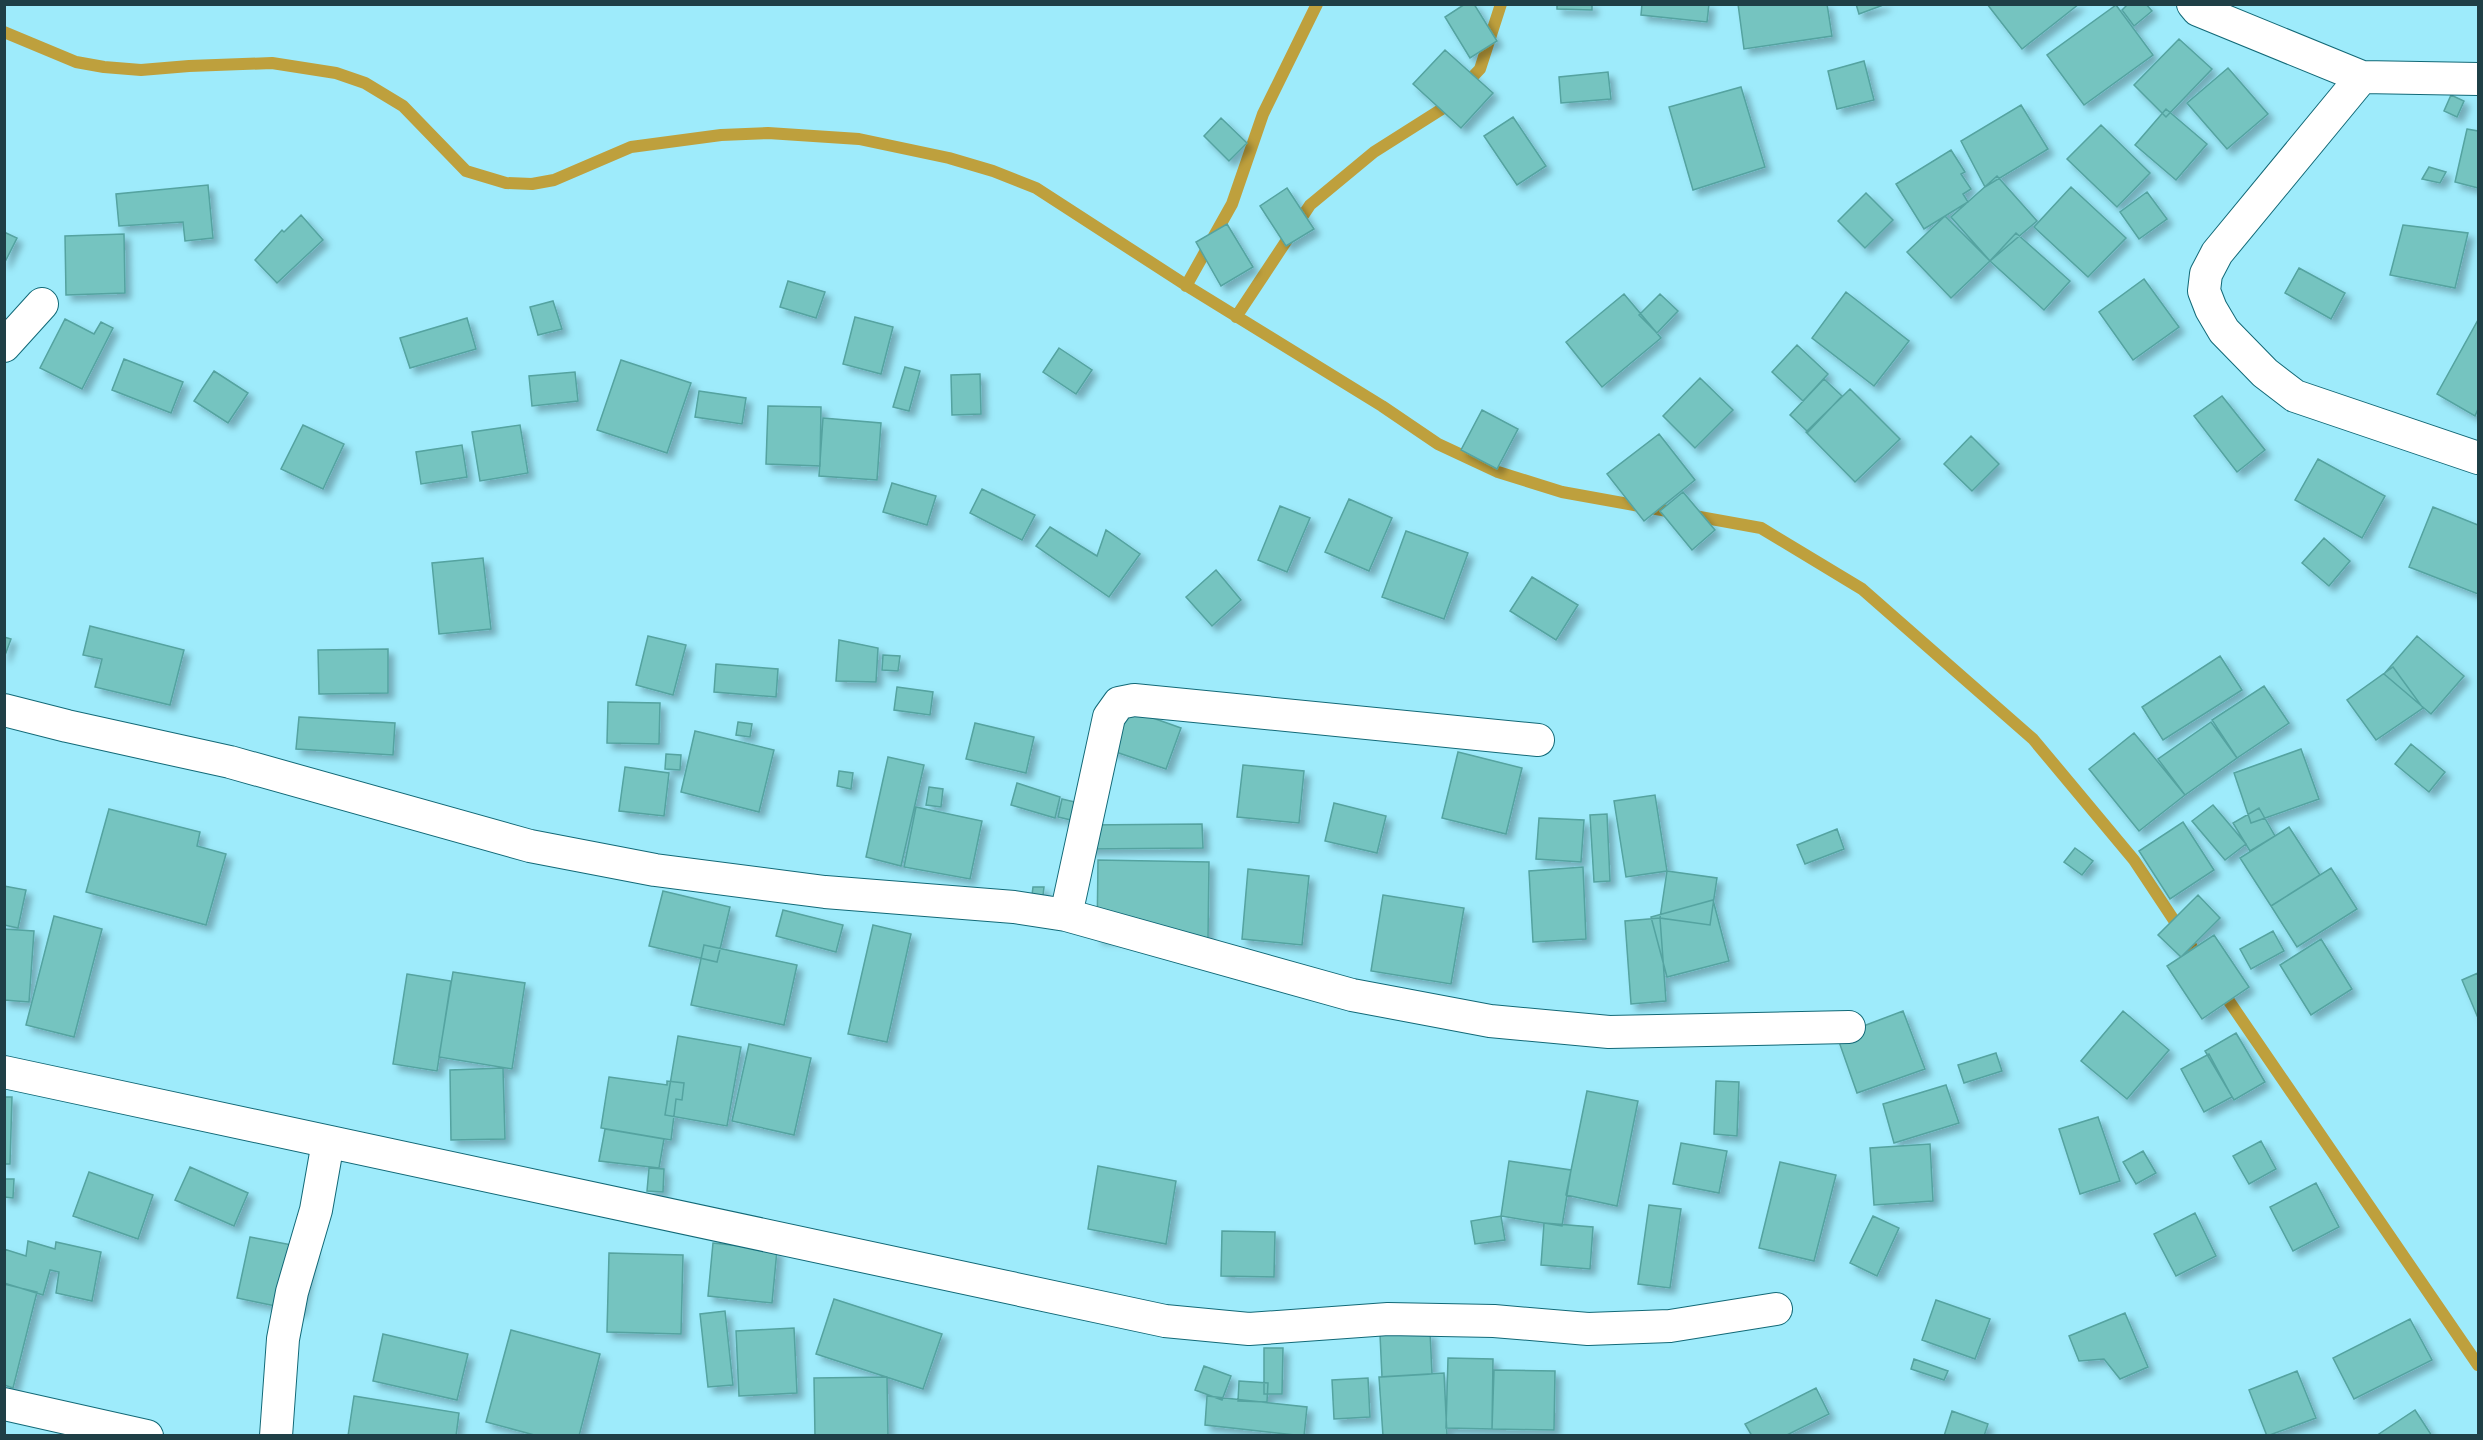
<svg xmlns="http://www.w3.org/2000/svg" width="2483" height="1440" font-family="Jost,sans-serif">
<style>
.lines{fill:none;stroke-linecap:round;stroke-linejoin:round}
.stream{stroke:#bea03d;stroke-width:12}
.building{fill:#74c4c0;stroke:#54a3a0;stroke-width:1.5;filter:url(#shadow)}
.street-casing{stroke:#126977;stroke-width:34}
.street{stroke:#fff;stroke-width:32}
</style>
<defs>
<filter id="shadow"><feDropShadow dx="5.5" dy="5.5" stdDeviation="3" flood-color="#0004"/></filter>
</defs>
<rect width="100%" height="100%" fill="#9eebfb"/>
<g class="lines">
<path class="stream" d="M4 32 76 62 104 67 141 70 189 66 272 63 336 73 365 83 403 106 466 171 506 183 532 184 554 180 631 147 721 135 768 133 859 139 949 158 993 171 1036 188 1192 289 1382 406 1438 444 1498 472 1562 492 1761 528 1862 589 2033 739 2134 860 2201 961
M1463 87 1480 69 1501 4
M1186 286 1232 204 1263 114 1317 4
M1236 317 1310 205 1374 152 1445 107 1452 99
M2220 988 2478 1365"/>
</g>
<path class="building" d="M1465 4H1474L1497 41 1470 58 1445 17Z
M1557 4H1592V10L1557 9Z
M1642 4H1709L1707 22 1641 15Z
M1738 4H1827L1832 36 1744 49Z
M1856 4H1886L1859 14Z
M1987 4H2079L2022 49Z
M2128 4H2146L2152 11 2134 26 2122 10Z
M2116 5 2153 55 2084 105 2047 55Z
M2179 39 2212 69 2166 117 2134 85Z
M1445 50 1493 93 1461 128 1413 84Z
M1864 61 1874 100 1837 109 1828 71Z
M2228 68 2268 114 2227 149 2187 103Z
M1608 72 1611 99 1561 103 1559 77Z
M1741 87 1765 167 1693 190 1669 107Z
M2451 95 2464 101 2457 117 2444 111Z
M2021 105 2048 149 1985 187 1961 141Z
M2166 109 2207 144 2176 180 2135 145Z
M1513 117 1546 166 1517 185 1484 136Z
M1221 118 1247 143 1229 161 1204 136Z
M2101 125 2150 173 2117 207 2067 159Z
M2467 129 2478 131V188L2455 182Z
M1951 150 1965 172 1961 174 1971 189 1963 194 1968 202 1924 229 1896 184Z
M2429 167 2446 172 2440 183 2422 179Z
M1997 176 2037 221 1990 261 1951 217Z
M208 185 213 238 185 241 183 222 119 226 116 194Z
M2071 187 2126 238 2088 277 2034 227Z
M1287 188 1314 229 1286 246 1260 206Z
M2147 192 2167 219 2139 239 2120 212Z
M1866 193 1893 220 1865 248 1838 221Z
M301 215 323 240 277 283 255 260 282 230 284 232Z
M1945 216 1990 261 1951 298 1907 252Z
M1227 224 1253 267 1221 286 1196 242Z
M2403 225 2468 233 2455 288 2390 275Z
M4 232 17 238 4 264Z
M2016 233 2070 281 2044 310 1990 261Z
M124 234 125 293 66 295 65 236Z
M2299 268 2345 293 2331 319 2285 293Z
M2144 279 2179 327 2133 360 2099 312Z
M788 281 825 292 816 318 780 307Z
M1846 292 1909 341 1874 386 1812 338Z
M1624 294 1661 338 1602 387 1566 342Z
M1660 294 1678 311 1657 333 1639 315Z
M553 301 562 329 538 335 530 307Z
M855 317 893 327 881 374 843 364Z
M467 318 476 349 410 368 400 338Z
M65 319 94 334 101 322 113 328 82 389 40 368Z
M2478 320V409L2475 416 2437 394Z
M1797 345 1828 374 1803 401 1772 372Z
M1059 348 1092 370 1076 394 1043 372Z
M124 359 183 382 171 413 112 390Z
M621 360 691 383 667 453 597 430Z
M905 367 920 371 909 411 893 407Z
M214 371 248 393 228 423 194 401Z
M575 372 578 401 532 406 529 376Z
M980 374 981 414 952 415 951 375Z
M1700 378 1733 410 1695 448 1663 416Z
M1824 379 1842 396 1808 432 1790 415Z
M1850 389 1900 439 1855 482 1806 432Z
M699 391 746 398 742 424 695 417Z
M2222 396 2265 450 2237 472 2194 416Z
M768 406 821 407 820 466 766 464Z
M1482 410 1518 429 1497 469 1461 450Z
M823 418 881 423 877 480 819 476Z
M303 425 344 444 323 489 281 469Z
M520 425 528 473 480 481 472 432Z
M1659 434 1695 480 1644 521 1607 474Z
M1971 436 1999 464 1972 491 1944 464Z
M462 445 467 477 421 484 416 452Z
M2318 459 2385 496 2362 538 2295 500Z
M892 483 936 496 927 525 883 512Z
M982 489 1035 515 1022 540 970 513Z
M1683 492 1715 530 1692 550 1660 511Z
M1349 499 1392 518 1369 571 1325 552Z
M1280 506 1310 518 1287 572 1258 560Z
M2433 507 2478 525V594L2409 567Z
M1050 527 1097 556 1106 530 1140 554 1109 597 1036 546Z
M1406 531 1468 553 1444 619 1382 597Z
M2324 538 2350 561 2329 586 2302 563Z
M483 558 491 629 439 634 432 563Z
M1216 570 1241 600 1212 626 1186 597Z
M1532 577 1578 605 1556 640 1510 611Z
M90 626 184 650 170 705 95 687 102 659 83 655Z
M648 636 686 645 673 695 636 685Z
M2417 636 2464 676 2431 714 2384 674Z
M4 637 11 639 4 658Z
M839 640 878 648 876 682 836 681Z
M388 649V693L319 694 318 650Z
M883 655 900 656 898 671 882 670Z
M2220 656 2242 690 2163 740 2142 707Z
M716 664 778 669 776 697 714 692Z
M2393 667 2423 708 2376 740 2347 700Z
M2264 686 2289 723 2237 758 2212 720Z
M897 687 933 692 930 715 894 710Z
M608 702 660 703 659 744 607 743Z
M1122 707 1181 728 1166 769 1107 749Z
M299 717 395 723 393 755 296 749Z
M738 722 752 724 750 737 736 735Z
M2211 722 2237 758 2185 795 2158 759Z
M975 723 1034 737 1026 773 966 759Z
M695 731 774 750 759 812 681 792Z
M2134 733 2185 795 2139 831 2089 769Z
M2411 744 2445 772 2429 792 2395 764Z
M2301 749 2319 799 2251 823 2234 773Z
M1458 752 1522 768 1506 834 1442 818Z
M666 754 681 755 680 770 665 769Z
M888 757 924 765 901 866 866 857Z
M1243 765 1304 771 1299 823 1237 817Z
M625 767 669 773 664 816 619 811Z
M839 771 853 773 851 789 837 786Z
M1017 783 1060 797 1055 818 1011 805Z
M929 787 943 789 941 807 926 805Z
M1655 795 1667 871 1626 877 1614 801Z
M1062 799 1075 802 1071 820 1058 817Z
M1334 803 1386 816 1377 853 1325 841Z
M2213 805 2246 844 2225 860 2192 821Z
M916 807 982 821 970 879 904 867Z
M2259 808 2275 836 2250 851 2233 823Z
M109 809 200 832 197 846 226 854 206 925 86 892Z
M1607 814 1610 881 1594 882 1590 815Z
M1539 818 1584 820 1581 862 1536 859Z
M2183 822 2214 870 2170 899 2139 851Z
M1202 824 1203 848 1084 849 1083 825Z
M2289 827 2320 875 2271 906 2240 858Z
M1837 829 1844 849 1805 864 1797 845Z
M2075 848 2093 861 2082 875 2064 862Z
M1098 860 1209 862 1208 939 1097 938Z
M1583 867 1586 939 1533 942 1529 871Z
M2331 868 2357 909 2297 947 2271 906Z
M1248 869 1309 876 1302 945 1242 939Z
M1667 871 1717 878 1710 925 1660 918Z
M4 886 26 890 18 928 4 925Z
M1033 887H1044L1042 904 1031 903Z
M663 891 730 907 717 962 649 946Z
M1383 895 1464 908 1451 984 1371 971Z
M2198 895 2220 918 2181 957 2158 935Z
M1713 900 1729 961 1667 977 1651 917Z
M783 910 843 925 836 952 776 936Z
M54 916 102 929 74 1037 26 1025Z
M1660 918 1666 1001 1631 1004 1625 921Z
M873 925 911 934 887 1042 848 1034Z
M4 929 34 931 29 1002 4 1000Z
M2273 931 2284 951 2251 969 2240 949Z
M2214 935 2249 987 2202 1019 2167 966Z
M2321 939 2352 989 2311 1015 2280 965Z
M704 945 797 965 784 1025 691 1005Z
M453 972 525 983 512 1069 439 1057Z
M2478 973V1018L2462 980Z
M407 974 451 981 437 1071 393 1064Z
M1903 1011 1925 1069 1857 1093 1837 1036Z
M2123 1011 2169 1050 2127 1099 2081 1061Z
M2236 1033 2265 1082 2234 1100 2205 1051Z
M678 1036 741 1047 727 1126 665 1115Z
M749 1044 811 1058 794 1135 732 1121Z
M1996 1053 2002 1071 1964 1083 1958 1065Z
M2209 1054 2232 1097 2204 1112 2181 1069Z
M503 1068 505 1139 451 1140 450 1070Z
M609 1077 667 1085V1081L684 1083 682 1100 676 1099 671 1140 601 1128Z
M1716 1081 1739 1082 1737 1136 1714 1134Z
M1946 1085 1959 1123 1894 1143 1883 1104Z
M1587 1091 1638 1101 1617 1206 1566 1195Z
M4 1097H12L10 1164H4Z
M2098 1117 2120 1181 2080 1194 2059 1129Z
M605 1129 664 1139 659 1168 599 1161Z
M2261 1141 2276 1169 2249 1184 2233 1156Z
M1681 1143 1727 1151 1719 1193 1673 1184Z
M1930 1144 1933 1201 1874 1205 1870 1148Z
M2143 1151 2156 1173 2136 1184 2123 1162Z
M1509 1161 1571 1170 1562 1226 1501 1216Z
M1780 1162 1836 1175 1814 1261 1759 1248Z
M1098 1166 1176 1181 1166 1244 1088 1229Z
M190 1167 248 1193 234 1226 175 1200Z
M649 1168 664 1169 663 1192 647 1191Z
M89 1172 153 1195 138 1239 73 1216Z
M4 1179H14L13 1198 4 1197Z
M2316 1183 2339 1227 2293 1251 2270 1207Z
M1649 1205 1681 1209 1670 1288 1638 1284Z
M2195 1213 2216 1256 2176 1276 2154 1234Z
M1501 1216 1505 1240 1475 1244 1471 1221Z
M1873 1216 1899 1228 1877 1276 1850 1263Z
M1544 1223 1593 1227 1590 1269 1541 1265Z
M1222 1231 1275 1232 1274 1277 1221 1276Z
M250 1237 313 1249 300 1311 237 1298Z
M28 1241 55 1249 56 1242 101 1252 92 1301 56 1293 59 1272 50 1270 43 1295 4 1283V1249L26 1256Z
M713 1243 777 1250 772 1303 708 1296Z
M609 1253 683 1255 681 1334 607 1332Z
M4 1284 37 1292 13 1388 4 1385Z
M834 1299 942 1334 923 1389 816 1354Z
M1936 1300 1990 1319 1975 1359 1922 1340Z
M725 1311 733 1385 708 1387 700 1314Z
M2125 1313 2148 1367 2120 1379 2104 1359 2079 1361 2069 1336Z
M2410 1319 2432 1360 2354 1399 2333 1358Z
M794 1328 797 1393 739 1396 736 1331Z
M511 1330 600 1354 579 1436H538L486 1422Z
M1430 1332 1432 1374 1382 1377 1380 1335Z
M383 1334 468 1354 457 1400 373 1381Z
M1264 1348H1283L1282 1394H1264Z
M1448 1358 1493 1359 1492 1429 1446 1428Z
M1914 1359 1948 1371 1944 1380 1911 1369Z
M1204 1366 1231 1376 1222 1400 1195 1390Z
M1494 1370 1555 1371 1554 1430 1492 1429Z
M2297 1371 2316 1418 2267 1436 2249 1390Z
M1444 1373 1447 1436H1383L1379 1377Z
M887 1377 888 1436H815L814 1378Z
M1368 1378 1370 1417 1334 1419 1332 1380Z
M1239 1381 1268 1383 1267 1402 1238 1401Z
M1816 1388 1829 1414 1785 1436H1752L1745 1424Z
M354 1396 459 1413 456 1436H348Z
M1207 1396 1307 1407 1304 1436 1205 1425Z
M2415 1410 2432 1436H2376Z
M1952 1411 1988 1424 1984 1436H1944Z"/>
<g class="lines">
<defs>
<path id="street" d="M2193 4 2198 10 2362 77 2478 79
M2362 77 2217 253 2206 274 2204 291 2211 309 2224 331 2265 373 2295 396 2478 458
M4 346 42 304
M4 710 67 726 230 762 530 846 655 870 825 892 1014 907 1066 915 1352 995 1490 1021 1609 1032 1849 1027
M1066 915 1109 717 1119 703 1134 700 1538 740
M4 1072 1165 1321 1249 1329 1388 1319 1494 1321 1588 1329 1670 1326 1776 1309
M4 1404 147 1436
M276 1436 283 1339 292 1292 316 1210 328 1142"/>
</defs>
<use href="#street" class="street-casing"/>
<use href="#street" class="street"/>
</g>
<rect width="2483" height="1440" fill="none" stroke="#1f3f46" stroke-width="12"/>
</svg>
